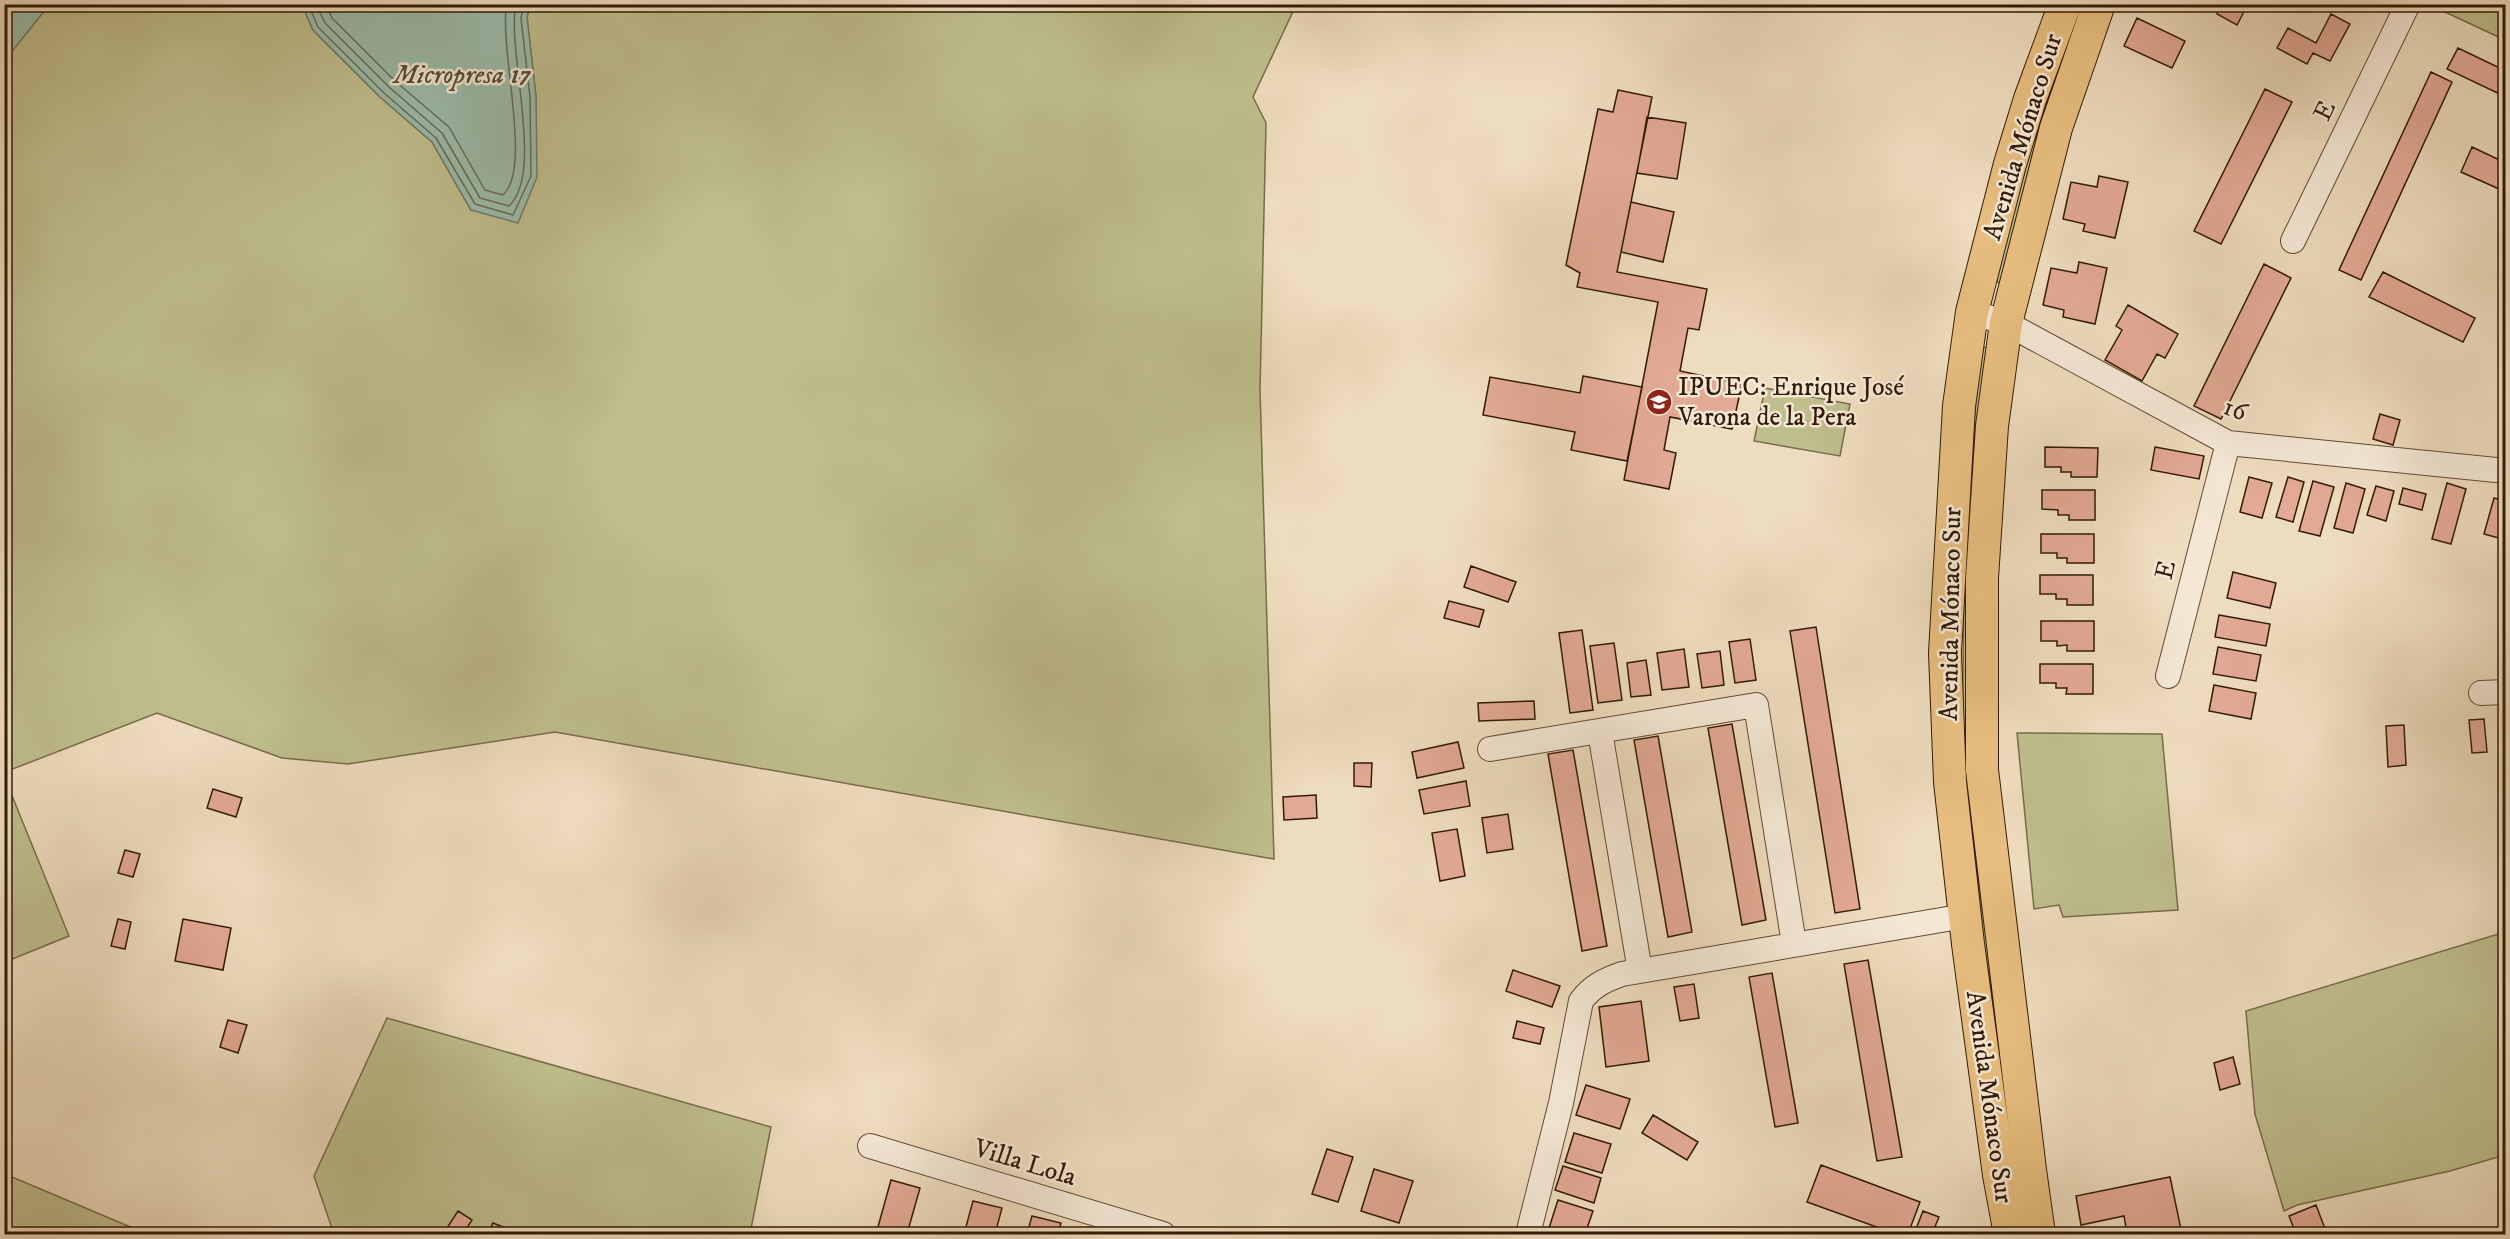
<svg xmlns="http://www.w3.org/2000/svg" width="2510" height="1239" font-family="'IM FELL DW Pica',serif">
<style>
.green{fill:#bfbe8d;stroke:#796c4a;stroke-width:1.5}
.water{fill:#9bbcab;stroke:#717b69;stroke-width:1.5}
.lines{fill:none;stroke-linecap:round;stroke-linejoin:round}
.shore{stroke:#676b58;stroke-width:1.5}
.building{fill:#e2a994;stroke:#331a06;stroke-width:1.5}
.minor-casing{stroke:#624a34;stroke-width:26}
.major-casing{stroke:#331a06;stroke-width:34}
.minor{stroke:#f4e8d5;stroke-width:24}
.major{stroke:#e7be7f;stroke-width:32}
.labels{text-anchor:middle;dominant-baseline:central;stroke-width:5;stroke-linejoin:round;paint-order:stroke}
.street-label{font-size:26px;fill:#331a06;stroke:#f4e8d5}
.poi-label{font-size:26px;fill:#331a06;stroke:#f4e8d5;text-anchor:start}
.water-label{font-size:27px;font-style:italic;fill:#524b38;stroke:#f4e8d5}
</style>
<rect width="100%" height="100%" fill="#eedcbe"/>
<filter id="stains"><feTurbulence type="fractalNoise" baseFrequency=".00333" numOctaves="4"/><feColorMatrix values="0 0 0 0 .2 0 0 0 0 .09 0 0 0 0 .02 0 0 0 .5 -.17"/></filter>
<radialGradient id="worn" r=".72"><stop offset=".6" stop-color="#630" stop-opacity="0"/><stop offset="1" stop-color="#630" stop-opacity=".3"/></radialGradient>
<path class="green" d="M49 5H302L313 30 380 97 432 142 471 210 536 97 527 17 530 5H1296L1253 97 1266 123 1260 390 1274 859 555 732 348 764 282 758 157 713 5 772V60Z
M2077 5H2088L2000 284 1994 278 2056 62Z
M2430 5H2505V40Z
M1981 347 1989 348 1970 581 2013 1146 2006 1148 1962 772 1964 580 1970 467Z
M1765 388 1850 404 1840 456 1754 441Z
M2017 733 2162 734 2178 910 2063 917 2059 905 2034 909Z
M4 776 69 936 5 962H4Z
M2505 932V1155L2450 1171 2297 1205 2284 1211 2255 1114 2246 1011Z
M387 1018 771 1127 750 1234H334L314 1176Z
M4 1174H5L147 1234H5Z"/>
<path class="water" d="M5 4 49 5 5 60 4 5Z
M302 5H530L527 17 536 96 537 177 518 223 471 210 432 142 380 97 313 30Z"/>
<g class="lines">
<path class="shore" d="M308 4 318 27 384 93 436 138 475 204 513 215 531 176 530 97 521 18 524 4
M316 4 325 23 389 87 442 133 480 198 509 206C545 172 506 51 516 4
M326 4 332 18 395 81 449 127 485 190 503 195C533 168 498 45 507 4"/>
</g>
<path class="building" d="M2222 4H2248L2237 25 2217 14Z
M2331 14 2350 24 2330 61 2313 53 2307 64 2277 48 2288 28 2316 43Z
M2137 18 2185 41 2172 68 2124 46Z
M2458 48 2506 71V97L2447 69Z
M2431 72 2452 82 2361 280 2339 270Z
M2265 89 2292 102 2221 244 2194 231Z
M1618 90 1652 97 1617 272 1707 289 1699 330 1688 328 1680 371 1742 384 1732 429 1670 417 1664 450 1676 453 1669 489 1624 480 1658 302 1577 287 1580 273 1566 265 1598 109 1613 112Z
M1647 117 1686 123 1677 179 1637 173Z
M2472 147 2506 163V192L2461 172Z
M2099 176 2128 182 2115 238 2083 231 2085 224 2063 219 2071 182 2097 187Z
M1631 202 1674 212 1663 262 1621 252Z
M2079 262 2107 268 2095 324 2063 317 2064 310 2043 305 2051 268 2077 273Z
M2264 264 2291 278 2221 419 2194 406Z
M2383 272 2475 318 2463 342 2369 297Z
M2128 305 2178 334 2165 358 2157 354 2142 381 2105 360 2122 330 2116 326Z
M1583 376 1642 387 1627 461 1571 450 1575 432 1483 415 1490 377 1580 393Z
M2380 414 2400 420 2393 445 2373 439Z
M2045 447 2098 448 2097 477H2071V472H2061V467H2045Z
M2155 447 2204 456 2199 479 2151 470Z
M2249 477 2272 483 2262 518 2240 512Z
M2288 477 2304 482 2293 522 2276 517Z
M2313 481 2334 487 2320 536 2299 531Z
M2346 483 2365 489 2353 533 2334 528Z
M2447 483 2466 489 2451 544 2432 539Z
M2376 486 2394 491 2386 521 2367 515Z
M2403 488 2426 494 2422 510 2399 504Z
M2042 490H2095V520H2069V515H2058V510L2042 509Z
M2494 498 2506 501V540L2484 534Z
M2041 534H2094V563H2067V558H2057V553H2041Z
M1471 566 1516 582 1508 602 1464 587Z
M2233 572 2276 583 2270 608 2227 598Z
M2040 575H2093V605H2067V599H2056V594H2040Z
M1449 601 1484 610 1479 627 1444 618Z
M2219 615 2270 624 2266 646 2215 637Z
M2041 621H2094V651H2067V645L2057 646V641H2041Z
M1816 627 1860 909 1835 913 1790 631Z
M1582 630 1593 710 1570 713 1559 633Z
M1750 639 1756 680 1735 683 1729 642Z
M1614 643 1622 700 1598 703 1590 646Z
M2218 647 2261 655 2256 681 2213 674Z
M1684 649 1689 687 1662 690 1657 653Z
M1720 651 1724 685 1702 688 1697 654Z
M1646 660 1651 695 1631 697 1627 663Z
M2040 664H2093V694H2066L2067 688H2056V683H2040Z
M2214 685 2256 693 2251 719 2209 711Z
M1534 701 1535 719 1479 721 1478 703Z
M2503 710H2506V765H2504Z
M2484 719 2487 752 2472 753 2469 720Z
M1732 724 1766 920 1742 925 1708 728Z
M2404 725 2406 765 2388 767 2386 726Z
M1658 736 1692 932 1668 937 1634 740Z
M1458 742 1464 768 1417 778 1412 752Z
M1573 750 1607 946 1582 951 1548 754Z
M1354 763H1372L1371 787 1354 786Z
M1466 781 1470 806 1424 814 1419 790Z
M213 789 242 798 236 817 207 808Z
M1316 795 1317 818 1284 820 1283 797Z
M1508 814 1513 849 1487 853 1482 818Z
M1457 829 1465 876 1440 881 1432 833Z
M125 850 140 854 133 877 118 873Z
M118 919 131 922 125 949 111 946Z
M183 919 231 928 223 970 175 961Z
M1868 960 1902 1157 1877 1161 1844 964Z
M1513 970 1560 986 1552 1007 1506 991Z
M1772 973 1798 1123 1775 1127 1749 977Z
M1694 984 1699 1018 1680 1021 1674 987Z
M1641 1001 1649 1061 1606 1067 1599 1007Z
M228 1020 247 1025 238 1053 220 1047Z
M1517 1021 1544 1028 1540 1044 1513 1038Z
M2233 1057 2240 1084 2220 1090 2214 1063Z
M1586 1085 1630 1099 1620 1129 1576 1115Z
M1653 1115 1698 1142 1687 1160 1642 1133Z
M1574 1133 1611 1144 1602 1173 1565 1162Z
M1327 1149 1353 1157 1338 1202 1312 1194Z
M1821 1165 1920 1202 1908 1234H1896L1807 1202Z
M1563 1166 1601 1178 1594 1203 1555 1190Z
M1374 1169 1413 1181 1399 1223 1361 1211Z
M2170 1177 2182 1234H2127L2124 1216 2081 1225 2076 1196Z
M891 1180 920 1188 907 1234H876Z
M1558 1200 1593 1211 1585 1234H1569L1549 1228Z
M973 1201 1002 1208 995 1234H964Z
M2316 1205 2327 1234H2296L2289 1216Z
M458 1211 472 1220 463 1234H443Z
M1923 1211 1939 1217 1932 1234H1914Z
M1032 1216 1061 1223 1058 1234H1027Z
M493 1223 508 1229 506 1234H488Z"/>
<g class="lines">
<defs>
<path id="minor" d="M2293 241 2408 4
M1972 312 2006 323 2228 443 2506 471
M2168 676 2228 443
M2481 693 2506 692
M1600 732 1640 971
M1490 749 1756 705 1794 944
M870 1146 1163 1234
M1528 1234 1561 1103 1581 1001C1592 986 1605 980 1622 974L1965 916"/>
<path id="major" d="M2010 1234 1999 1175 1968 944 1950 782 1945 653 1959 406 1972 312 2010 164 2030 99 2065 4
M2039 1234 2030 1170 1982 770V578L1992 426 2006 323 2056 128 2099 4"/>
</defs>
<use href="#minor" class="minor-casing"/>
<use href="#major" class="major-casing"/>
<use href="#minor" class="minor"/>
<use href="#major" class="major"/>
</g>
<defs>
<symbol id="school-disc" viewBox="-11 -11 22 22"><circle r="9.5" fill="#8f2418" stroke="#f4e8d5"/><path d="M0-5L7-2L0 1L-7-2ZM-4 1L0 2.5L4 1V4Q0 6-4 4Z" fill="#fff"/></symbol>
</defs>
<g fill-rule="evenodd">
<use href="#school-disc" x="1644" y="387" width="30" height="30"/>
</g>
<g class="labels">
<g class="street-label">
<text transform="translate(2325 111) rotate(-64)">E</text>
<text transform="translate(2023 137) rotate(-73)">Avenida Mónaco Sur</text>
<text transform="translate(2235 410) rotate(20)">16</text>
<text transform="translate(2166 570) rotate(-76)">E</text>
<text transform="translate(1951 614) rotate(-89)">Avenida Mónaco Sur</text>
<text transform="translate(1989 1097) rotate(82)">Avenida Mónaco Sur</text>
<text transform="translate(1025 1163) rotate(17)">Villa Lola</text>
</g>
<g class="poi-label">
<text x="1678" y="387">IPUEC: Enrique José<tspan x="1678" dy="30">Varona de la Pera</tspan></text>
</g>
<g class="water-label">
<text x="462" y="75">Micropresa 17</text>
</g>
</g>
<rect width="2510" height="1239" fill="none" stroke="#eedcbe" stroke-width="24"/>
<rect x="6" y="6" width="2498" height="1227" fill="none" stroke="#331a06" stroke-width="3"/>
<rect x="12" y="12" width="2486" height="1215" fill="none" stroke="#331a06" stroke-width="1.5"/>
<rect width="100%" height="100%" filter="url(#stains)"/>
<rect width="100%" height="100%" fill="url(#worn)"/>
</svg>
